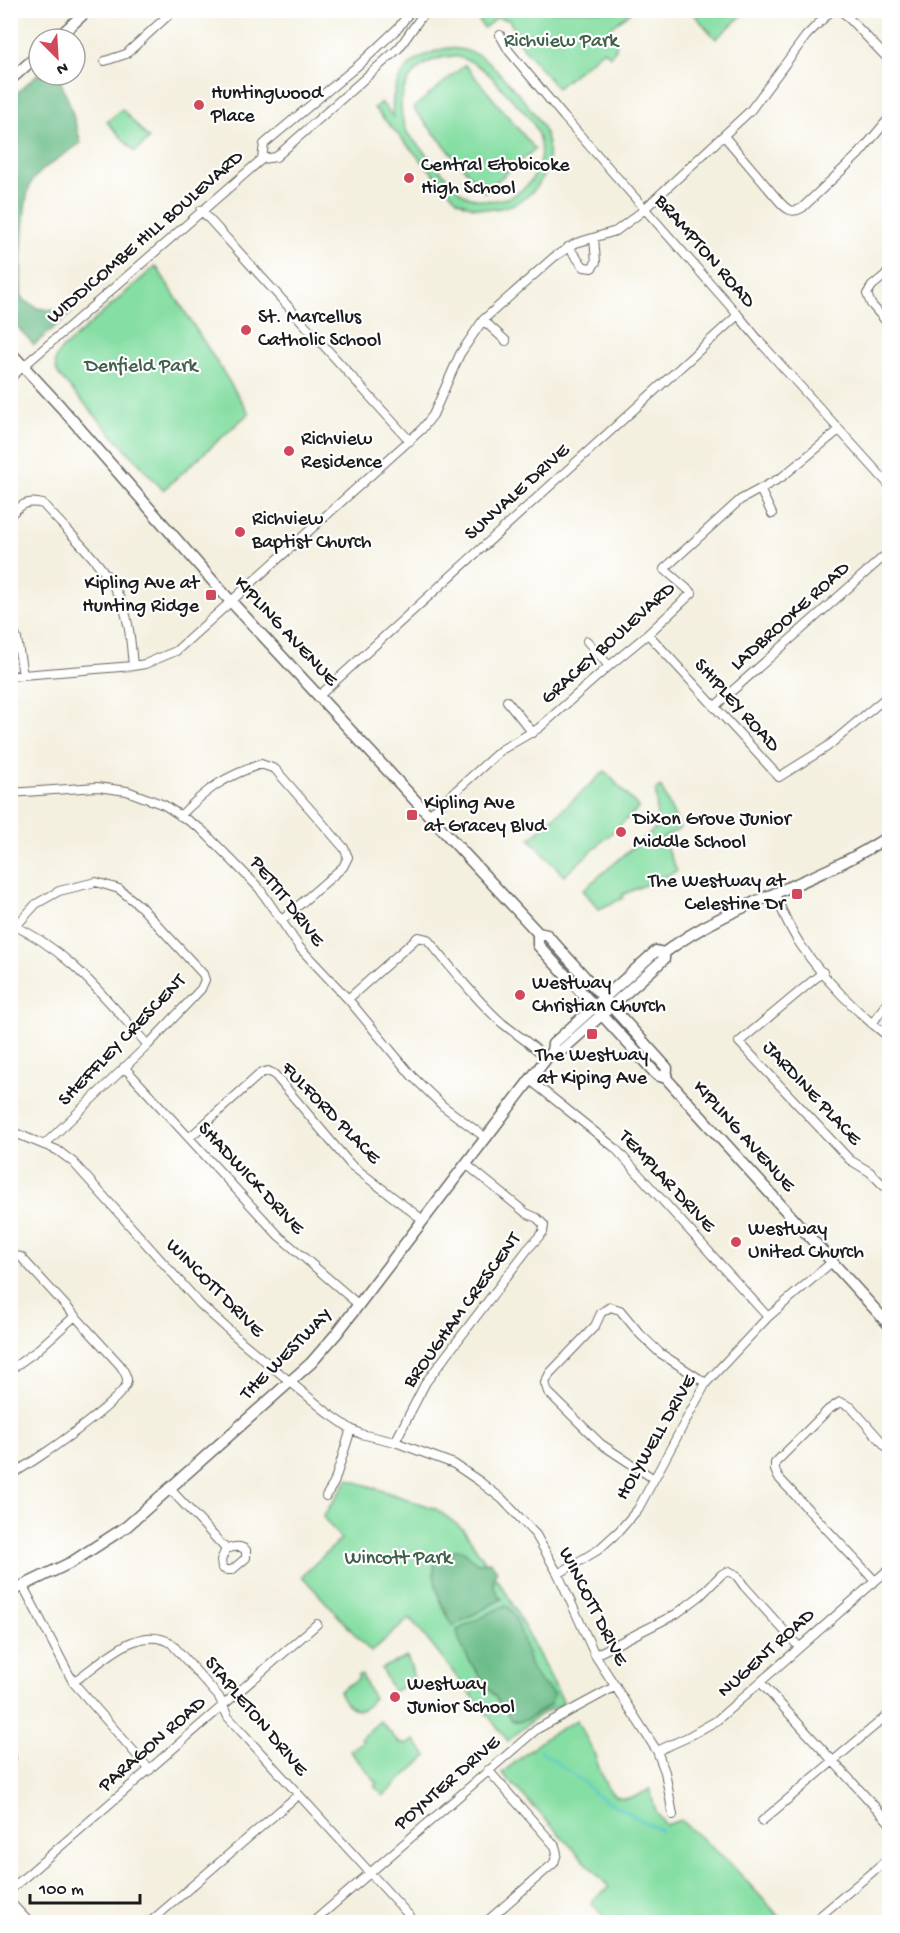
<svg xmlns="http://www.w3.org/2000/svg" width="900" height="1933" font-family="'Gochi Hand',sans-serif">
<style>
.green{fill:#85dea3;stroke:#507d60;stroke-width:1.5;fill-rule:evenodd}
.forest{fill:#6cbd89;stroke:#446c52;stroke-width:1.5}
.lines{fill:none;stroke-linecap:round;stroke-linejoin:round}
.stream{stroke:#5dc9d4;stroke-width:2}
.minor-casing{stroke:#686661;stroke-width:10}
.major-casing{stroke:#686661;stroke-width:13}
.minor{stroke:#fff;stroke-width:8}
.major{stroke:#fff;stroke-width:10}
.poi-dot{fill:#d1495b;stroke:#fff;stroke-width:2}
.labels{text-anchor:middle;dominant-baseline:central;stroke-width:4.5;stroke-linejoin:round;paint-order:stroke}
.park-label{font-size:20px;fill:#41604b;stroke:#fff}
.poi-label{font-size:20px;fill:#1c1c1c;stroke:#fff;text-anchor:start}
.street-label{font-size:20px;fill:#1c1c1c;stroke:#fff}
</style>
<rect width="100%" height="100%" fill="#fff"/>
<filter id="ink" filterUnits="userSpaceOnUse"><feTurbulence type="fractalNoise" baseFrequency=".0167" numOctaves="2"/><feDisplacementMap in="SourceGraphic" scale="12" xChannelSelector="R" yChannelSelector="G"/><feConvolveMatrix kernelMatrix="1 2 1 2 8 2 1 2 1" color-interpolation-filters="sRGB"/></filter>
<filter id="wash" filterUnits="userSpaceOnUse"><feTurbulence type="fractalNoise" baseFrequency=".008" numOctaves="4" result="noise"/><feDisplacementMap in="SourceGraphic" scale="24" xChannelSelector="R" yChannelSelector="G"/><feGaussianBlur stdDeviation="1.35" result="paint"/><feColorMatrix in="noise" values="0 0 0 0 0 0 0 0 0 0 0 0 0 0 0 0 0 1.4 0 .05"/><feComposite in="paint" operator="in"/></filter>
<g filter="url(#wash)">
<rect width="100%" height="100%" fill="#f4f0e0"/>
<path class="green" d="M472 11H632L603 34 605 39 611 34 617 40 616 49 610 56 604 50 557 88 515 38V31L509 20 497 18 484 28Z
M691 11H747L716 39Z
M448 48C464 49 476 52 489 62 504 79 540 114 546 135 561 190 503 227 457 200L374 108 381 102 393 116C389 78 411 55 448 48ZM454 56C478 61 490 74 505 92 516 104 532 117 537 132 555 181 503 218 460 192L408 134C389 96 411 58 454 56Z
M465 65 535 149 484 192 413 108Z
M122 109 149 139 135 152 107 122Z
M156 266 249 413 163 490 61 378C53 367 53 358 62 349Z
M605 771 639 808 564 876 530 839Z
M661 787 680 829 662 838 677 871 622 895 623 898 599 909 583 890 657 827 656 790Z
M348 1479 436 1509 463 1529 507 1594 564 1703 539 1715 508 1741 410 1618 371 1652 302 1576 341 1539 323 1517Z
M407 1657 411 1667 414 1679 406 1686 393 1691 381 1668Z
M358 1675H362L373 1698C362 1719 346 1709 339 1691L358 1679Z
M577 1720C582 1731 589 1742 594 1753 601 1771 606 1805 633 1797 639 1796 645 1791 650 1789L656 1812 666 1825 680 1820 729 1862 784 1922H609L591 1902 609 1887 502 1773 546 1737Z
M380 1721 399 1743 406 1745 414 1740 427 1756 383 1796 375 1785 377 1783 350 1751 363 1741 361 1738Z"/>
<path class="forest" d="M39 73V75H58L70 105 81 143C66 154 45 165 33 180 22 193 19 281 22 299L37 308 71 313 34 345 11 320 10 117 16 113 11 107 10 99Z
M458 1549 465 1552 477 1563 491 1562 497 1570C491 1583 493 1589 502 1599L453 1626C442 1606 433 1587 434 1564L445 1555Z
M505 1605C519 1611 526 1655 532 1670 538 1682 547 1686 554 1695L550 1705 528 1719 519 1722 511 1720C497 1696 460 1658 457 1630Z"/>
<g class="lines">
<path class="stream" d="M540 1750 585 1783 594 1794 661 1831"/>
</g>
</g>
<g filter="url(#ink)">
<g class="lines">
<defs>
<path id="minor" d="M841 10 890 61
M500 35 509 51 564 117 738 315 761 343 890 486
M105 61 126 54 174 10
M724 136 779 201C786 209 792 214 802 208L859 154 890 117
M262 159 264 144 362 62 399 27 411 10
M201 210 410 441
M568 247 584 267 592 268 596 262 594 238
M890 271 872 286 867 294 871 304 890 326
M483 320 506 341
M10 378 262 159 276 157 399 48 426 10
M760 489 772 514
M10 515C22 504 27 500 43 504 71 536 108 566 123 606 130 625 131 646 133 666
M10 625 17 639 23 675
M648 634 779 777 827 747 890 694
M587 641 609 666
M10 676 133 666 145 664 176 651 422 429 433 415 460 354 483 320 554 257 576 243 616 231 640 213 750 111 806 36 832 10
M320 695 738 315
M507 701 533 733
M714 707 890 551
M10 793 97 787 127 791 164 805 201 829 259 888 300 948 348 999 412 1076 443 1106 486 1138
M429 815 501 750 539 728 609 666 648 634 692 593 664 569 740 500 782 477 839 430
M180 816C208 788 224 777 261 764L275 769 344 848 348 857 343 867 282 920
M775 894C782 911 790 929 800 944 823 978 857 1013 890 1038
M10 924C68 948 107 1001 148 1045
M16 926 36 904 59 891 96 882 119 889 140 906 203 974 205 980 201 989 148 1045 44 1145
M823 972 739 1042 850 1160 870 1172 884 1186H890
M348 999 418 937 427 939C451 967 474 998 502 1023 517 1035 533 1045 546 1058
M872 1024 890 998
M124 1067 279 1236 359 1305
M530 1080 615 1148 768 1317
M10 1131 57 1150 73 1162 200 1304 242 1342 328 1413 351 1429 361 1434 395 1442 454 1464 479 1481 502 1499 536 1535 558 1574 595 1655 657 1751 665 1772 673 1815
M189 1138 261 1073 268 1071 274 1074 351 1165 423 1220
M10 1255 21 1257 120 1365C123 1370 128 1376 127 1382 125 1400 30 1465 10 1475
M10 1370 35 1352 75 1316
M395 1442 426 1382 527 1250 543 1232 544 1225 537 1218 526 1213 466 1164
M654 1479 601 1444 548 1392 545 1383 550 1373 595 1326 601 1313 610 1307 620 1310 640 1334 660 1353 706 1383
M170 1489 226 1549 221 1560 222 1568 226 1570H232L246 1558V1550C239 1545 234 1547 226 1549
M326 1496 334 1483 351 1429
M558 1574 598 1550 619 1531 638 1509 706 1383 768 1317 832 1262
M875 1581 778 1477 775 1470V1463L828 1410 840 1402 851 1407 890 1451
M23 1586 73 1682 150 1770
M595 1655 676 1614 700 1596 722 1574 729 1571 736 1575 744 1586 799 1647
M73 1682C101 1664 137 1623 171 1643L219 1697 228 1717 415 1922
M761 1683 890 1823
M657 1751 686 1738 716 1721 890 1568
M10 1755 12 1758
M762 1821 890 1713
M10 1890 317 1624
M10 1902 29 1922
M150 1922 298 1795
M313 1922 537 1729 616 1686
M486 1922 554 1863 557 1853 555 1846 488 1770
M813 1922 890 1857"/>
<path id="major" d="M56 39 88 10
M10 80 39 54
M10 352 60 406 225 595 538 933 547 935 667 1068 666 1078
M538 933V945L657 1075 666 1078 890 1326
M552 1051H561L664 959V953C732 901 819 884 890 835
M10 1592 72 1562 126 1527 311 1363 337 1333 552 1051 553 1044 656 951 664 953"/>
</defs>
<use href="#minor" class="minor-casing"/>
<use href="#major" class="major-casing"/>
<use href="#minor" class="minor"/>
<use href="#major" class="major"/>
</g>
</g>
<g class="poi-dot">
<circle cx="199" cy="105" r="6"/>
<circle cx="409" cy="178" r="6"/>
<circle cx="246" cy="330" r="6"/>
<circle cx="289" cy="451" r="6"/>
<circle cx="240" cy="532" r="6"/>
<rect x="205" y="589" width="12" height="12" rx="3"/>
<rect x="406" y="809" width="12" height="12" rx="3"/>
<circle cx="621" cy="832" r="6"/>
<rect x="791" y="888" width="12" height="12" rx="3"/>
<circle cx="520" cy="995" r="6"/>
<rect x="586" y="1028" width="12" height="12" rx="3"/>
<circle cx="736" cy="1242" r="6"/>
<circle cx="395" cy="1697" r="6"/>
</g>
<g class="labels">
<g class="park-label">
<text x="561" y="42">Richview Park</text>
<text x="141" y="367">Denfield Park</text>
<text x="398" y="1559">Wincott Park</text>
</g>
<g class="poi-label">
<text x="211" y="94">Huntingwood<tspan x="211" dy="23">Place</tspan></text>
<text x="421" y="166">Central Etobicoke<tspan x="421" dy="23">High School</tspan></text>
<text x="258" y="318">St. Marcellus<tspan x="258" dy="23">Catholic School</tspan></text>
<text x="301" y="440">Richview<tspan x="301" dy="23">Residence</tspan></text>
<text x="252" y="520">Richview<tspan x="252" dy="23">Baptist Church</tspan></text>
<text x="199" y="584" text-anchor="end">Kipling Ave at<tspan x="199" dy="23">Hunting Ridge</tspan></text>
<text x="424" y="804">Kipling Ave<tspan x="424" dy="23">at Gracey Blvd</tspan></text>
<text x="633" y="820">Dixon Grove Junior<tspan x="633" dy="23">Middle School</tspan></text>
<text x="785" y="882" text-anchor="end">The Westway at<tspan x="785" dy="23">Celestine Dr</tspan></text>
<text x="532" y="984">Westway<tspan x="532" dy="23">Christian Church</tspan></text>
<text x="592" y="1056" text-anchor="middle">The Westway<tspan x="592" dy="23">at Kiping Ave</tspan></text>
<text x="748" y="1230">Westway<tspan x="748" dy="23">United Church</tspan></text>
<text x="407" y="1685">Westway<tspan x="407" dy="23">Junior School</tspan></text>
</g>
<g class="street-label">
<text transform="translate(146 238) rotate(-41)">WIDDICOMBE HILL BOULEVARD</text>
<text transform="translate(704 252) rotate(49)">BRAMPTON ROAD</text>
<text transform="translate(518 493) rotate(-42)">SUNVALE DRIVE</text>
<text transform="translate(791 617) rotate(-42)">LADBROOKE ROAD</text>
<text transform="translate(285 632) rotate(47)">KIPLING AVENUE</text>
<text transform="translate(609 644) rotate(-42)">GRACEY BOULEVARD</text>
<text transform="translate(736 706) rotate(48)">SHIPLEY ROAD</text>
<text transform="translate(286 902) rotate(52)">PETTIT DRIVE</text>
<text transform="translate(123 1041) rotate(-46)">SHEFFLEY CRESCENT</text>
<text transform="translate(811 1094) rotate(47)">JARDINE PLACE</text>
<text transform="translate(330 1114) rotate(46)">FULFORD PLACE</text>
<text transform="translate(743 1137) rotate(48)">KIPLING AVENUE</text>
<text transform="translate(250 1179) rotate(47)">SHADWICK DRIVE</text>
<text transform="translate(666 1182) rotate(47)">TEMPLAR DRIVE</text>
<text transform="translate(214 1289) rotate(45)">WINCOTT DRIVE</text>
<text transform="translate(463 1311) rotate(-54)">BROUGHAM CRESCENT</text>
<text transform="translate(287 1355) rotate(-45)">THE WESTWAY</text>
<text transform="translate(657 1438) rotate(-60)">HOLYWELL DRIVE</text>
<text transform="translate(592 1607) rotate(63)">WINCOTT DRIVE</text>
<text transform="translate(767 1654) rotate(-42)">NUGENT ROAD</text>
<text transform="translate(255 1717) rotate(50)">STAPLETON DRIVE</text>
<text transform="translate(153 1745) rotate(-41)">PARAGON ROAD</text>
<text transform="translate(448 1784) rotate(-41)">POYNTER DRIVE</text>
</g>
</g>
<rect width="900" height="1933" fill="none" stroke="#fff" stroke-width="36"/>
<g transform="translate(57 57) rotate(156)"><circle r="28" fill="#ffffff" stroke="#a4a4a4" stroke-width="1.5"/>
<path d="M0-4.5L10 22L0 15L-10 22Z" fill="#d1495b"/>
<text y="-9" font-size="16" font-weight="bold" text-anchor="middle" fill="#1c1c1c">N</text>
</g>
<path d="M30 1894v9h110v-9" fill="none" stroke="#1c1c1c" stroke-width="3"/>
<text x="39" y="1894" font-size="18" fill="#1c1c1c" stroke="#ffffff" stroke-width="4.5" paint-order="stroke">100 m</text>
</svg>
